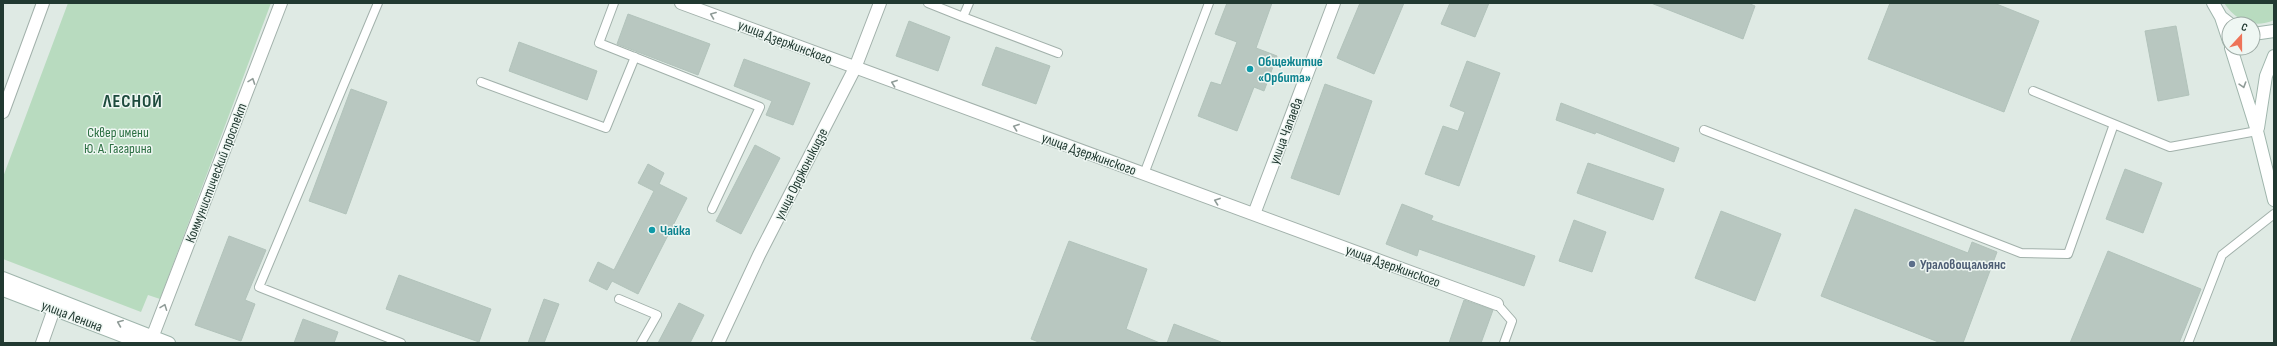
<svg xmlns="http://www.w3.org/2000/svg" width="2277" height="346" font-family="'Sofia Sans Condensed',sans-serif">
<style>
.green{fill:#b8dbbf}
.building{fill:#b8c7c0;stroke:#b2c3bb}
.lines{fill:none;stroke-linecap:round;stroke-linejoin:round}
.service-casing{stroke:#a2b1ab;stroke-width:10}
.pedestrian-casing{stroke:#a2b1ab;stroke-width:14}
.minor-casing{stroke:#a2b1ab;stroke-width:14}
.tertiary-casing{stroke:#a2b1ab;stroke-width:14}
.secondary-casing{stroke:#9fb5ac;stroke-width:14}
.service{stroke:#fff;stroke-width:8}
.pedestrian{stroke:#fff;stroke-width:12}
.minor{stroke:#fff;stroke-width:12}
.tertiary{stroke:#fff;stroke-width:12}
.secondary{stroke:#fff;stroke-width:12}
.oneway{stroke:#909c98}
.culture-dot{fill:#0f9aa8;stroke:#eff7f3;stroke-width:1.5}
.service-dot{fill:#5c6f8a;stroke:#eff7f3;stroke-width:1.5}
.labels{text-anchor:middle;dominant-baseline:central;stroke-width:3;stroke-linejoin:round;paint-order:stroke}
.street-label{font-size:14px;fill:#213931;stroke:#eff7f3}
.culture-label{font-size:14px;font-weight:bold;fill:#0d838f;stroke:#eff7f3;text-anchor:start}
.park-label{font-size:14px;fill:#2c6f42;stroke:#eff7f3}
.service-label{font-size:14px;font-weight:bold;fill:#4e5e75;stroke:#eff7f3;text-anchor:start}
.district-label{font-size:18px;font-weight:bold;letter-spacing:1px;fill:#1d4b3d;stroke:#eff7f3}
</style>
<rect width="100%" height="100%" fill="#dfeae4"/>
<path class="green" d="M68 3H271L160 299 148 295 141 312 3 259V177Z
M2224 3H2274V20C2254 29 2236 21 2224 3Z"/>
<path class="building" d="M1227 3H1272L1256 48 1277 56 1264 91 1254 87 1237 131 1198 116 1211 82 1221 85 1237 42 1215 34Z
M1360 3H1404L1374 74 1337 58Z
M1450 3H1489L1475 37 1441 24Z
M1651 3H1748L1755 6 1743 39Z
M1890 3H1994L2039 21 2004 112 1868 59Z
M628 14 710 44 698 75 617 44Z
M909 21 950 37 938 71 896 56Z
M2176 26 2189 95 2158 101 2145 31Z
M519 42 597 71 587 100 509 71Z
M996 47 1050 66 1036 104 982 85Z
M744 59 810 83 793 125 766 115 772 101 734 86Z
M1467 61 1500 73 1459 186 1425 174 1443 126 1458 131 1465 112 1450 106Z
M1325 84 1372 101 1339 195 1291 178Z
M351 89 387 102 346 214 309 201Z
M1561 103 1679 148 1674 162 1596 132 1595 134 1556 120Z
M755 145 780 158 741 234 716 221Z
M1588 163 1664 189 1653 220 1577 193Z
M648 164 664 173 659 184 687 198 638 294 612 281 607 290 589 281 598 262 614 270 654 191 638 183Z
M2125 169 2162 183 2143 233 2106 219Z
M1402 204 1433 216 1431 220 1535 256 1524 286 1419 249 1417 256 1386 244Z
M1855 209 1968 253 1972 242 1997 252 1963 343H1941L1821 296Z
M1721 211 1781 234 1755 301 1695 278Z
M1574 220 1606 232 1592 272 1559 261Z
M229 236 266 250 245 300 255 304 241 341 195 325Z
M1069 241 1147 269 1126 329 1160 343H1041L1031 339Z
M2108 251 2201 289 2179 343H2070Z
M399 275 491 309 479 342 386 309Z
M544 299 559 304 544 343H528Z
M1464 300 1493 310 1481 343H1449Z
M679 303 704 315 690 343H658Z
M303 319 338 332 334 343H294Z
M1174 324 1221 342V343H1167Z"/>
<g class="lines">
<defs>
<path id="service" d="M378 3 259 287 401 343
M614 3 599 43 760 107 712 209
M928 3 963 17
M969 3 963 17 1058 53
M481 82 606 128 635 57
M2033 91 2170 147 2257 131
M1704 130 2021 253 2068 254 2114 124
M1144 174 1209 3
M619 299 657 315 641 343
M1497 304 1512 321 1504 343
M2188 343 2222 255 2274 214"/>
<path id="pedestrian" d="M42 343 54 309"/>
<path id="minor" d="M681 3 1497 304
M1254 214 1334 3"/>
<path id="tertiary" d="M3 112 43 3
M150 343 281 3
M718 343 759 255 855 68 880 3"/>
<path id="secondary" d="M2213 3 2221 17 2230 24
M2221 17 2229 41
M2253 34 2274 31
M2231 48 2257 131 2274 200
M2258 128 2266 76 2274 56
M3 278 169 343
M3 290 141 343"/>
</defs>
<use href="#service" class="service-casing"/>
<use href="#pedestrian" class="pedestrian-casing"/>
<use href="#minor" class="minor-casing"/>
<use href="#tertiary" class="tertiary-casing"/>
<use href="#secondary" class="secondary-casing"/>
<use href="#service" class="service"/>
<use href="#pedestrian" class="pedestrian"/>
<use href="#minor" class="minor"/>
<use href="#tertiary" class="tertiary"/>
<use href="#secondary" class="secondary"/>
</g>
<defs><path id="oneway-chevron" d="M-2-3.5L2.5 0L-2 3.5" fill="none" stroke-width="1.6" stroke-linecap="round" stroke-linejoin="round"/></defs>
<g class="oneway">
<use href="#oneway-chevron" transform="translate(713 15) rotate(-159)"/>
<use href="#oneway-chevron" transform="translate(252 81) rotate(-70)"/>
<use href="#oneway-chevron" transform="translate(894 83) rotate(-160)"/>
<use href="#oneway-chevron" transform="translate(2243 85) rotate(73)"/>
<use href="#oneway-chevron" transform="translate(1016 127) rotate(-160)"/>
<use href="#oneway-chevron" transform="translate(1217 201) rotate(-160)"/>
<use href="#oneway-chevron" transform="translate(164 307) rotate(-69)"/>
<use href="#oneway-chevron" transform="translate(120 323) rotate(-158)"/>
</g>
<g class="culture-dot">
<circle cx="1250" cy="69" r="4"/>
<circle cx="652" cy="230" r="4"/>
</g>
<circle class="service-dot" cx="1912" cy="264" r="4"/>
<g class="labels">
<g class="street-label">
<text transform="translate(785 42) rotate(21)">улица Дзержинского</text>
<text transform="translate(1286 131) rotate(-69)">улица Чапаева</text>
<text transform="translate(1089 154) rotate(20)">улица Дзержинского</text>
<text transform="translate(216 173) rotate(-69)">Коммунистический проспект</text>
<text transform="translate(801 174) rotate(-63)">улица Орджоникидзе</text>
<text transform="translate(1393 266) rotate(20)">улица Дзержинского</text>
<text transform="translate(72 316) rotate(21)">улица Ленина</text>
</g>
<g class="culture-label">
<text x="1258" y="61">Общежитие<tspan x="1258" dy="16">«Орбита»</tspan></text>
<text x="660" y="230">Чайка</text>
</g>
<g class="park-label">
<text x="118" y="132">Сквер имени<tspan x="118" dy="16">Ю. А. Гагарина</tspan></text>
</g>
<g class="service-label">
<text x="1920" y="264">Ураловощальянс</text>
</g>
<g class="district-label">
<text x="133" y="101">ЛЕСНОЙ</text>
</g>
</g>
<rect width="2277" height="346" fill="none" stroke="#213931" stroke-width="8"/>
<g transform="translate(2241 36) rotate(21)"><circle r="19" fill="#eff7f3" stroke="#9daba5"/>
<path d="M0-3L7 15L0 10L-7 15Z" fill="#ee7459"/>
<text y="-6" font-size="11" font-weight="bold" text-anchor="middle" fill="#213931">С</text>
</g>
</svg>
